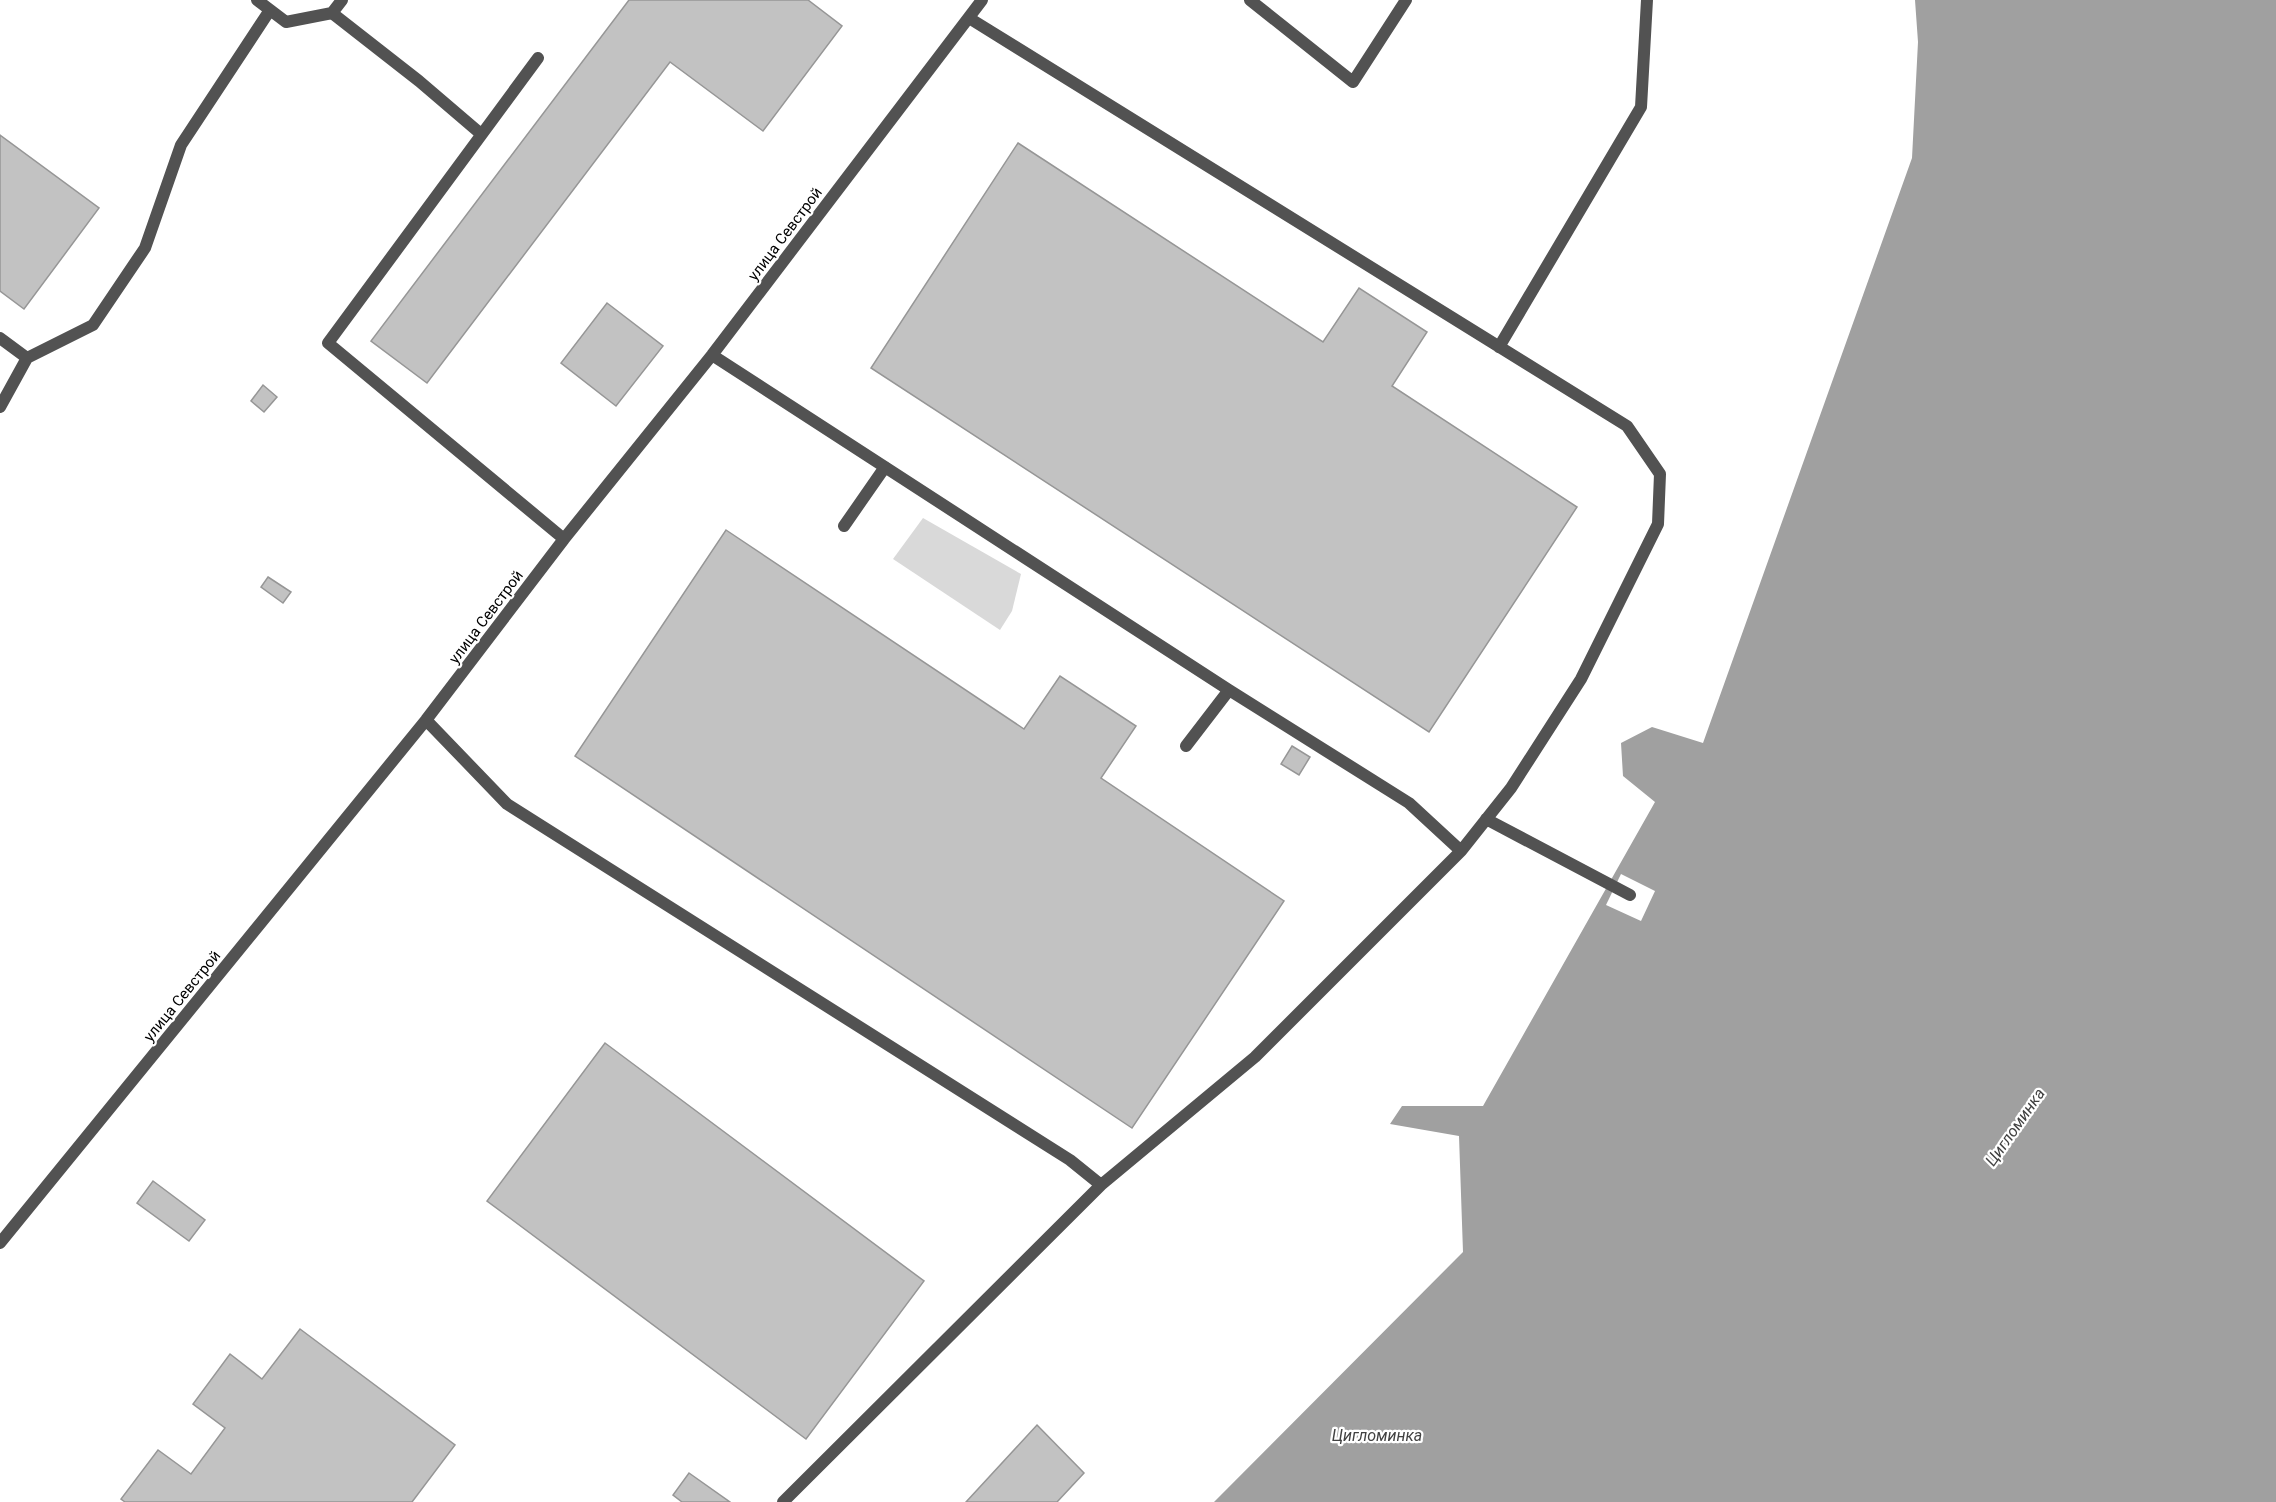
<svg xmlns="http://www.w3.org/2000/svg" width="2276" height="1502" font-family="Roboto,sans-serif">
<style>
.green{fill:#d9d9d9}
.water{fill:#a0a0a0}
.pier{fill:#fff}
.building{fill:#c2c2c2;stroke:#969696;stroke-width:1.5}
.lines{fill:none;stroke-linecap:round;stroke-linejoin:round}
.lane{stroke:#525252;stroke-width:12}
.labels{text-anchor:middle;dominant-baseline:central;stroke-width:4.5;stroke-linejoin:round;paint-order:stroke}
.street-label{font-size:15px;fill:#000;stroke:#fff}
.water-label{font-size:16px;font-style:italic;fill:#414141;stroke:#fff}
</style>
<rect width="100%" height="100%" fill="#fff"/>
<path class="green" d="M923 518 1021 574 1012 611 1000 630 893 559Z"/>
<path class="water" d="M1915 0H2276V1502H1214L1463 1252 1459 1136 1390 1124 1402 1106H1483L1655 802 1623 776 1621 743 1652 727 1703 743 1912 158 1918 42Z"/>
<path class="pier" d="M1621 874 1655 891 1641 921 1606 905Z"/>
<path class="building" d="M629 0H808L842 26 763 131 670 62 427 383 371 341Z
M0 135 99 208 24 309 0 291Z
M1018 143 1323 342 1359 288 1427 332 1392 386 1577 507 1429 732 871 368Z
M607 303 663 346 616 406 561 363Z
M263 385 277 397 264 412 251 401Z
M726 530 1024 729 1060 676 1136 726 1101 778 1284 901 1132 1128 575 756Z
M268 577 291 592 283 603 261 587Z
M1292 746 1310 757 1299 775 1281 764Z
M605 1043 924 1281 806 1439 487 1201Z
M153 1181 205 1220 189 1241 137 1203Z
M300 1329 455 1445 412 1502H125L121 1499 158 1450 191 1474 225 1428 193 1404 230 1354 262 1379Z
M1037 1425 1084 1473 1057 1502H966Z
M689 1473 730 1502H682L673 1495Z"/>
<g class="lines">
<path class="lane" d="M257 0 286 22 332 13 419 81 481 134
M1250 0 1353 82 1406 0
M332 13 342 0
M538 58 328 343 564 539
M0 338 27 358 93 325 145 248 181 145 270 10
M1499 347 1641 107 1647 0
M712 355 1229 690 1409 803 1461 851
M0 407 27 358
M844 526 885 467
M426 720 507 804 1070 1160 1101 1185
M1186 746 1229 690
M1486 819 1630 895
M0 1243 426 720 564 539 712 355 982 0
M783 1502 1101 1185 1255 1057 1461 851 1511 788 1581 679 1658 524 1660 474 1627 426 969 18"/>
</g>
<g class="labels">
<g class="street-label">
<text transform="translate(785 234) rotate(-53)">улица Севстрой</text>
<text transform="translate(486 617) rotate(-53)">улица Севстрой</text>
<text transform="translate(182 996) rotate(-51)">улица Севстрой</text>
</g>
<g class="water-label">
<text transform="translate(2015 1127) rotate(-55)">Цигломинка</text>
<text x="1377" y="1435">Цигломинка</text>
</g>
</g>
</svg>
